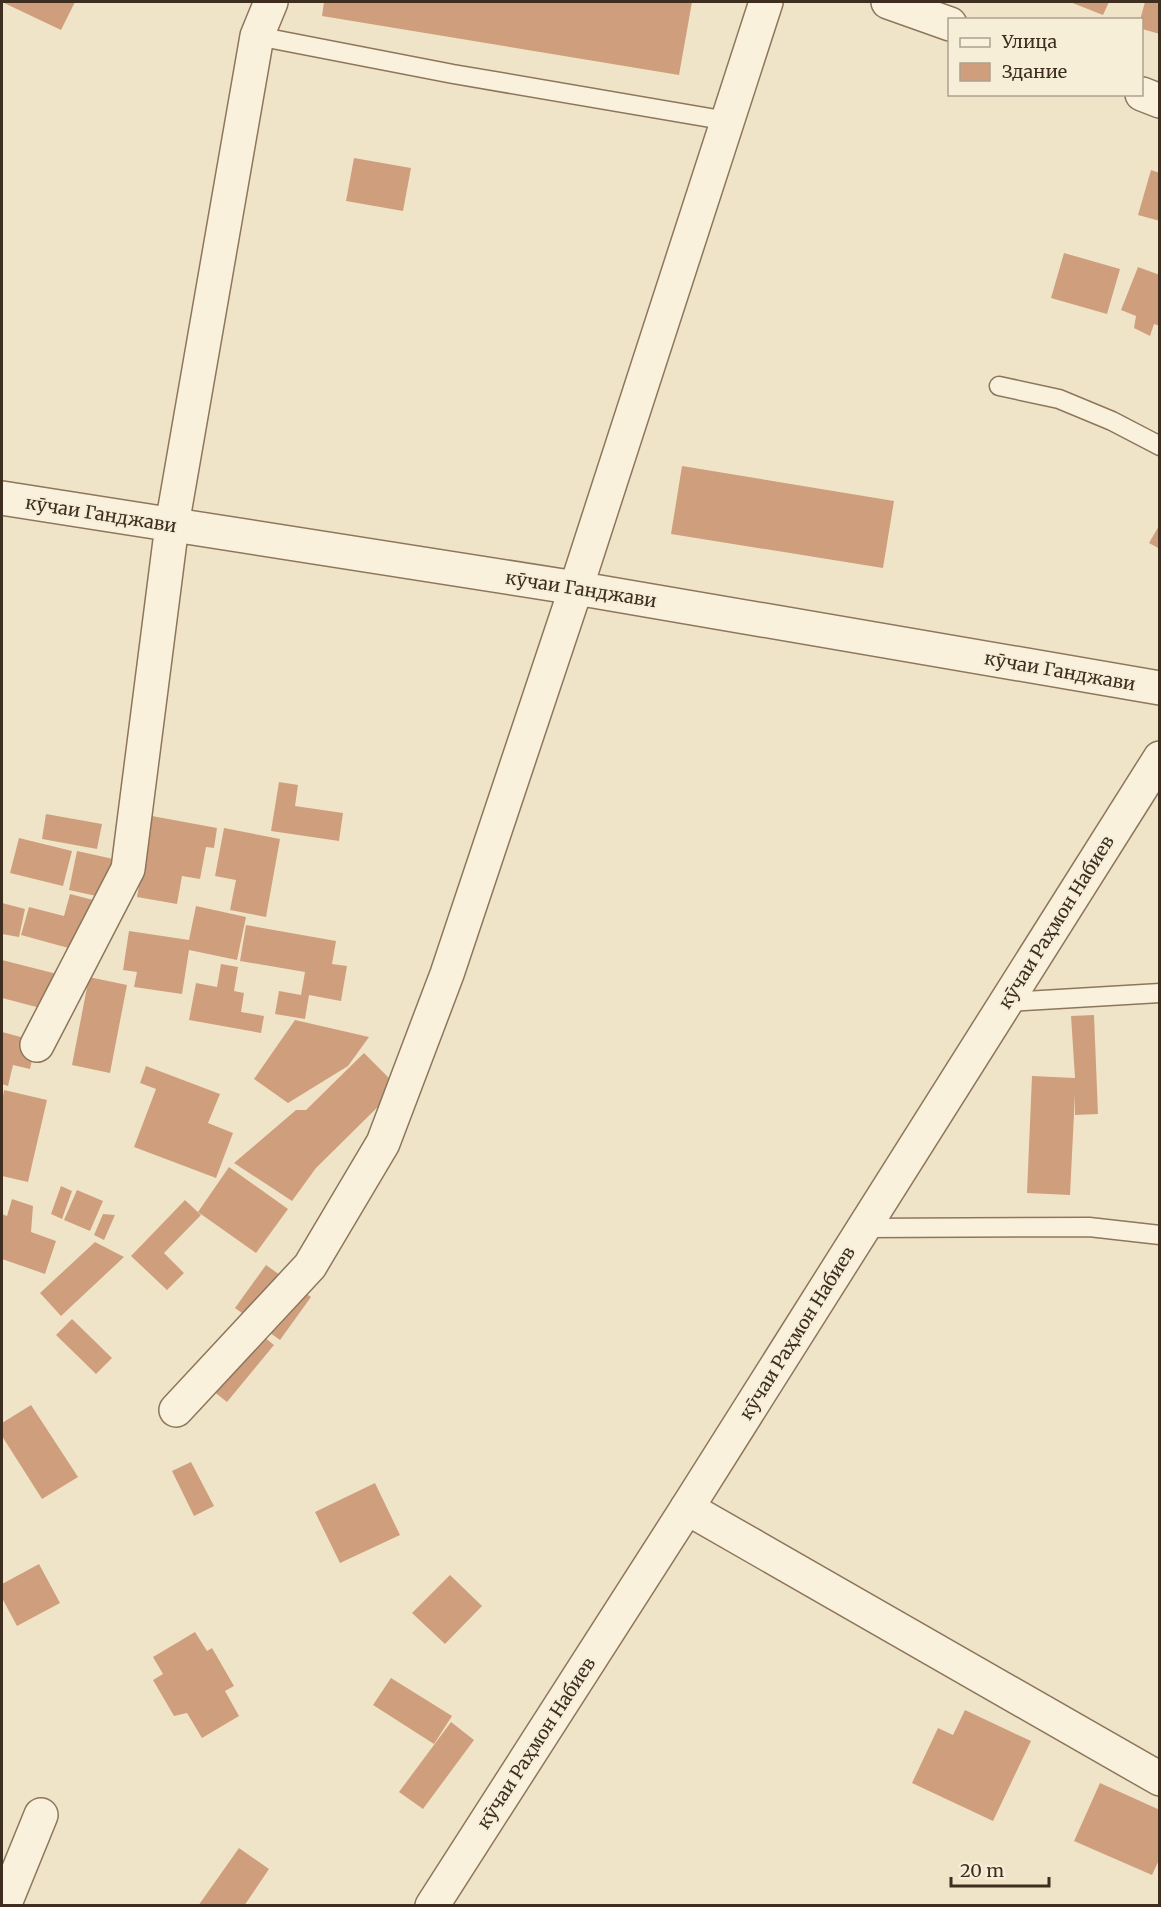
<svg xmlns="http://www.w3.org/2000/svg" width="1161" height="1907" font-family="Merriweather,serif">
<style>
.building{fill:#cf9f7d}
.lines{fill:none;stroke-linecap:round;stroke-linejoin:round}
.service-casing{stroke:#8d765c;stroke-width:21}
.minor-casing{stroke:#8d765c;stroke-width:36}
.tertiary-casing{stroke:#8d765c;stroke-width:36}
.service{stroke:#faf1dc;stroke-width:18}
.minor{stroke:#faf1dc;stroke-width:33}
.tertiary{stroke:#faf1dc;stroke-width:33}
.labels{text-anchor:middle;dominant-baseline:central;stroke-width:4.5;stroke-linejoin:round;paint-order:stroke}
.street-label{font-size:18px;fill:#3d2e20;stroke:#f7eed8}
</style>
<rect width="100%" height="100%" fill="#f0e4c8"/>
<path class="building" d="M2 2H75L61 30Z
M324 2H692L679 75 322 16Z
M1070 2H1109L1103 15Z
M1145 2H1160V34L1142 29 1140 20Z
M354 158 411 168 403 211 346 201Z
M1151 170 1160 173V221L1138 215Z
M1064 253 1120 269 1107 314 1051 298Z
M1138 267 1160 275V326L1154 324 1150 336 1134 328 1136 316 1121 310Z
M682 466 894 501 883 568 671 534Z
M1160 524V549L1149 543Z
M279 782 298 785 295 806 343 813 339 841 271 831Z
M46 814 102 824 97 849 42 839Z
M152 816 217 828 214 848 206 847 200 879 182 876 177 904 137 897Z
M224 828 280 839 266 917 230 910 236 880 215 876Z
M19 838 72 851 63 886 10 873Z
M77 851 118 860 110 899 69 890Z
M70 894 97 901 83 952 21 935 29 907 64 916Z
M2 903 25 909 19 937 2 934Z
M196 906 246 917 237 960 189 950 182 994 134 987 137 972 123 970 129 931 189 940Z
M246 925 336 941 332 964 347 966 341 1001 309 995 305 1019 275 1014 279 991 301 995 305 972 240 961Z
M2 960 61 975 52 1011 2 998Z
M221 964 238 967 234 991 244 993 241 1012 264 1016 261 1033 189 1020 196 983 217 987Z
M89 977 127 985 110 1073 72 1065Z
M1094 1015 1098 1114 1075 1115V1094L1070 1195 1027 1193 1032 1076 1075 1078 1071 1016Z
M295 1020 369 1037 348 1066 288 1103 254 1079Z
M2 1032 36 1041 30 1069 13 1065 8 1086 2 1084Z
M364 1053 398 1087 316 1168 292 1201 234 1163 296 1110H306Z
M146 1066 220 1094 208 1123 233 1133 216 1178 134 1147 156 1089 140 1083Z
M4 1090 47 1100 28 1182 2 1176V1102Z
M229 1167 288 1209 256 1253 198 1212Z
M61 1186 72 1191 62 1219 51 1214Z
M77 1190 103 1201 90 1231 64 1220Z
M12 1199 33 1206 31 1232 56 1241 45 1274 2 1259V1214L7 1216Z
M185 1200 201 1215 164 1253 184 1273 167 1290 131 1256Z
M103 1214 115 1215 104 1240 94 1235Z
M95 1242 124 1257 61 1316 40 1293Z
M266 1265 311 1297 280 1340 235 1308Z
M241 1318 274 1345 227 1402 194 1376Z
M72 1319 112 1358 96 1374 56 1335Z
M31 1405 78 1477 42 1499 2 1436V1423Z
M191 1462 214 1506 194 1516 172 1471Z
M375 1483 400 1535 340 1563 315 1512Z
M39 1564 60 1603 17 1626 2 1598V1584Z
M450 1575 482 1606 445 1644 412 1613Z
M195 1632 207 1651 212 1648 234 1686 225 1691 239 1716 202 1738 187 1713 174 1716 153 1680 163 1674 153 1657Z
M391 1678 452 1716 434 1744 373 1705Z
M965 1710 1031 1741 993 1821 912 1783 938 1728 953 1735Z
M451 1722 474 1740 423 1809 399 1792Z
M1100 1783 1160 1810V1858L1152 1875 1074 1841Z
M239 1848 269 1869 244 1906H198Z"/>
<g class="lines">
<defs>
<path id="service" d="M257 36 453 74 728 121
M999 386 1059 399 1112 421 1160 446
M1006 1002 1160 993
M863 1228 1089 1227 1160 1235"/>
<path id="minor" d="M888 2 950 24
M1142 94 1160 101
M2 498 576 588 1160 688
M37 1045 128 869 172 525 257 36 271 2
M176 1410 310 1266 383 1143 447 974 576 588 766 2
M687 1508 1160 1779
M4 1906 41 1815"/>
<path id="tertiary" d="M432 1906 687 1508 1160 758"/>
</defs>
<use href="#service" class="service-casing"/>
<use href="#minor" class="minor-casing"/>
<use href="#tertiary" class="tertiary-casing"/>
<use href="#service" class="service"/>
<use href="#minor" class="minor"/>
<use href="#tertiary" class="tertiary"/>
</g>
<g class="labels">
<g class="street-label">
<text transform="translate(101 514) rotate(9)">кӯчаи Ганджави</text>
<text transform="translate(581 589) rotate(9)">кӯчаи Ганджави</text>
<text transform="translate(1060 671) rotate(10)">кӯчаи Ганджави</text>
<text transform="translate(1056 922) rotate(-58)">кӯчаи Раҳмон Набиев</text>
<text transform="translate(797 1333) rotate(-58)">кӯчаи Раҳмон Набиев</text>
<text transform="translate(536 1743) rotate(-57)">кӯчаи Раҳмон Набиев</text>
</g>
</g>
<rect width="1161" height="1907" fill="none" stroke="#3d2e20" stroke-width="6"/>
<rect x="948" y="18" width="195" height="78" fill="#f7eed8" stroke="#ada18e" stroke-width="1.5"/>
<rect x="960" y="38" width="30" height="9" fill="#faf1dc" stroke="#ada18e" stroke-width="1.5"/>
<text x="1002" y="48" font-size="18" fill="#3d2e20">Улица</text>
<rect x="960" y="63" width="30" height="18" fill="#cf9f7d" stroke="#ada18e" stroke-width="1.5"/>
<text x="1002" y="78" font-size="18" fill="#3d2e20">Здание</text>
<path d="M951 1877v9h98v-9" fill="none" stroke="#3d2e20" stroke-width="3"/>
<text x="960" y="1877" font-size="18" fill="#3d2e20" stroke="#f7eed8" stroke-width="4.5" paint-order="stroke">20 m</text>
</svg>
